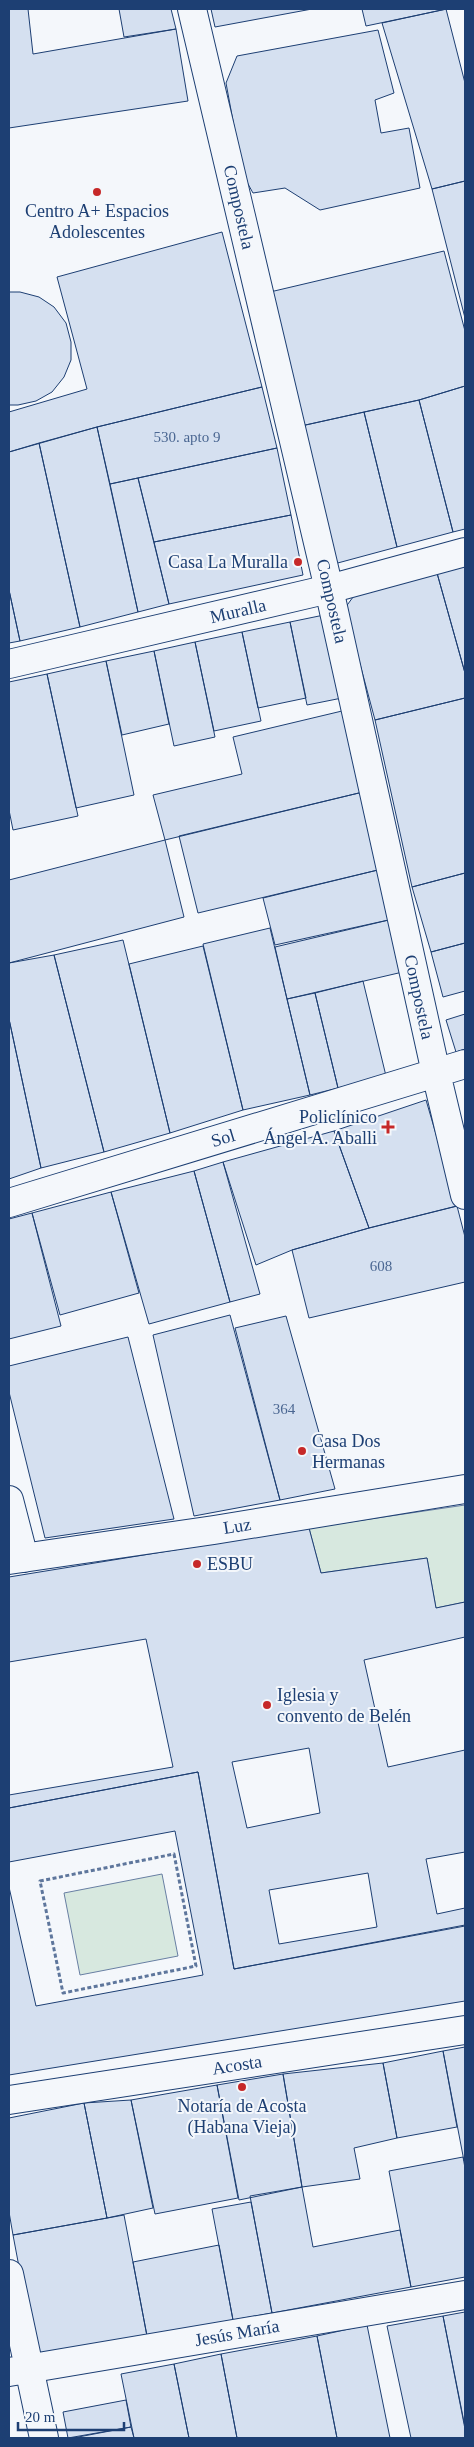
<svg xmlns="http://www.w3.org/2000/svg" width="474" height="2447" font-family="'Times New Roman',serif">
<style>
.green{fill:#d7e8df;stroke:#687fa3}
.building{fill:#d5e0f0;stroke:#1d3f73;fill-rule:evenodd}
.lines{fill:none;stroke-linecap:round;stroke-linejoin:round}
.minor-casing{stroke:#1d3f73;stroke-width:30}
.path{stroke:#5e769c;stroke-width:3;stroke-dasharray:4 2.5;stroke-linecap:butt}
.minor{stroke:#f4f7fb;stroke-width:28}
.poi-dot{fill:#c62828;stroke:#f4f7fb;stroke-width:2}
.labels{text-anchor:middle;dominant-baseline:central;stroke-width:4;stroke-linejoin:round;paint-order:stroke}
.number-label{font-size:15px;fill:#4b6792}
.street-label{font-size:18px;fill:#1d3f73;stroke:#f4f7fb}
.poi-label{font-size:18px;fill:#1d3f73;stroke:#f4f7fb;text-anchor:start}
</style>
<rect width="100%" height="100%" fill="#f4f7fb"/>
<path class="green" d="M465 1505V1602L436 1608 427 1558 321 1573 309 1528Z
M162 1874 178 1956 80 1975 64 1893Z"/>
<path class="building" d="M9 9H28L33 54 176 29 188 101 9 128Z
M119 9H171L176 29 124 37Z
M211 9H312L215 27Z
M362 9H447L366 26Z
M446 9 465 83V181L432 189 382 23Z
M378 30 394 93 375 100 381 133 409 128 420 188 320 210 285 188 253 193 243 175 226 83 237 56Z
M465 181V318L432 189Z
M222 232 262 387 97 427 9 452V412L87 389 57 277Z
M444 251 465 331V386L419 400 301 426 270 292Z
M9 292H20L39 297 54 307 66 323 71 342V360L64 377 52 392 36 401 18 405H9Z
M465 386V529L453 532 419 400Z
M262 387 277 448 110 484 97 427Z
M419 400 453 532 397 547 364 412Z
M364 412 397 547 334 564 301 426Z
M97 427 138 612 80 627 39 443Z
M39 443 80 627 20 641 9 590V452Z
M277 448 291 515 154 542 138 478Z
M138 478 169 604 138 612 110 484Z
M291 515 303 575 169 604 154 542Z
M465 566V673L437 573Z
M437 573 465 673V698L375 720 345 608 356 593Z
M9 590 20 641 9 643Z
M324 615 342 698 307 705 290 622Z
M290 622 306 698 258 708 242 632Z
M242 632 261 721 214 731 195 642Z
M195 642 215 737 174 746 154 651Z
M154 651 169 724 122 735 106 661Z
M106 661 134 795 76 808 47 674Z
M47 674 78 816 13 830 9 810V682Z
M465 698V873L412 887 375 720Z
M342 711 363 792 165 840 153 795 242 774 233 737Z
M363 792 382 869 198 913 179 836Z
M165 840 184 917 9 963V880Z
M382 869 393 919 275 945 263 898Z
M465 873V943L431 952 412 887Z
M393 919 407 971 287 999 275 947Z
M270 928 310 1095 243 1110 203 944Z
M123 940 170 1133 104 1152 54 955Z
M465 943V991L443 997 431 952Z
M203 946 243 1110 170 1133 129 964Z
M54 955 104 1152 41 1168 9 1019V963Z
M363 981 386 1076 338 1088 315 993Z
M315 993 338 1088 310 1095 287 999Z
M465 1014V1049L456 1052 446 1020Z
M9 1019 41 1168 9 1179Z
M426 1100 457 1206 369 1228 334 1131Z
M334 1131 369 1228 292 1250 256 1265 223 1162Z
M223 1162 260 1294 230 1302 194 1171Z
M194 1171 230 1302 149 1324 111 1192Z
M111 1192 139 1293 60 1315 32 1213Z
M457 1206 465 1237V1282L309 1318 292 1250 369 1228Z
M32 1213 61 1326 9 1339V1219Z
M230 1315 280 1500 194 1516 153 1335Z
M286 1316 335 1489 280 1500 235 1328Z
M128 1337 174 1519 45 1538 9 1392V1366Z
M309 1528 321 1573 427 1558 436 1608 465 1602V1637L364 1660 388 1767 465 1750V1852L426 1859 437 1914 465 1908V1925L234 1969 198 1772 9 1808V1795L173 1767 146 1639 9 1662V1577ZM309 1748 320 1813 247 1828 232 1762ZM368 1873 377 1927 279 1944 269 1890Z
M198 1772 234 1969 465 1926V2001L9 2075V1887L36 2006 203 1975 175 1831 9 1862V1808Z
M465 2047V2160L464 2161 443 2051Z
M443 2051 457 2127 397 2138 383 2063Z
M383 2063 397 2138 354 2148 360 2179 302 2187 283 2074Z
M283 2074 302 2187 239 2200 217 2085Z
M217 2085 238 2198 155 2214 131 2100Z
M131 2100 153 2208 107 2218 84 2103Z
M84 2103 107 2218 13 2235 9 2212V2118Z
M463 2157 465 2168V2277L411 2287 389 2171Z
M302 2187 313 2247 400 2230 411 2287 272 2313 250 2196Z
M251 2202 272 2313 233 2320 212 2209Z
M124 2215 147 2336 36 2357 13 2235Z
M219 2245 233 2320 147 2336 133 2262Z
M465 2312V2427L443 2316Z
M443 2316 465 2429V2438H411L387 2326Z
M367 2325 390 2438H337L317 2336Z
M317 2336 337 2438H237L221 2354Z
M221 2354 237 2438H189L174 2364Z
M174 2364 189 2438H134L121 2374Z
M126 2400 131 2427 68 2438 63 2412Z
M131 2427 134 2438H73Z"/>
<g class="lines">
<defs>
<path id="minor" d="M192 9 329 589 436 1073 465 1195
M9 664 329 589 465 552
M9 1203 465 1064
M9 1500 24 1558
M9 1560 214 1530 465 1489
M9 2100 465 2030
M9 2274 44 2438
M9 2372 465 2295"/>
</defs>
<use href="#minor" class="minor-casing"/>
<path class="path" d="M174 1854 196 1966 63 1993 40 1881Z"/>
<use href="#minor" class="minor"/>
</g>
<g class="poi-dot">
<circle cx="97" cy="192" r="5"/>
<circle cx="298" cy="562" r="5"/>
<path d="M385.5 1119.5h5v5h5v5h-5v5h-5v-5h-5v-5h5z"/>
<circle cx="302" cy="1451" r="5"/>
<circle cx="197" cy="1564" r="5"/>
<circle cx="267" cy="1705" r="5"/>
<circle cx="242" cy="2087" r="5"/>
</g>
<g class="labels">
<g class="number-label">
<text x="187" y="437">530. apto 9</text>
<text x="381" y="1266">608</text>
<text x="284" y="1409">364</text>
</g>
<g class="street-label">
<text transform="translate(239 207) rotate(77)">Compostela</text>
<text transform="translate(332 601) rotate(77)">Compostela</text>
<text transform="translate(238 611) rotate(-13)">Muralla</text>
<text transform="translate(419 997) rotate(78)">Compostela</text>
<text transform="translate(223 1138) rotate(-17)">Sol</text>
<text transform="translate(237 1526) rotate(-9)">Luz</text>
<text transform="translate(237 2065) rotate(-9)">Acosta</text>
<text transform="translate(237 2333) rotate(-10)">Jesús María</text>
</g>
<g class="poi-label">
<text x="97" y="211" text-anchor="middle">Centro A+ Espacios<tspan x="97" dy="21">Adolescentes</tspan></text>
<text x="288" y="562" text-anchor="end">Casa La Muralla</text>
<text x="377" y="1117" text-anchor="end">Policlínico<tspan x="377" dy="21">Ángel A. Aballi</tspan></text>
<text x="312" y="1441">Casa Dos<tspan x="312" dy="21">Hermanas</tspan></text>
<text x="207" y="1564">ESBU</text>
<text x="277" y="1695">Iglesia y<tspan x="277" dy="21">convento de Belén</tspan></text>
<text x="242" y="2106" text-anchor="middle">Notaría de Acosta<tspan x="242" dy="21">(Habana Vieja)</tspan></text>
</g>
</g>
<rect width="474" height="2447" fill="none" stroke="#1d3f73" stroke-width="20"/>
<path d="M18 2422v8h106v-8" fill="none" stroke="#1d3f73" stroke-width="2.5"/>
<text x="25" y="2422" font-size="15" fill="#1d3f73" stroke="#f4f7fb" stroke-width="4" paint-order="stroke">20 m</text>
</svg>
